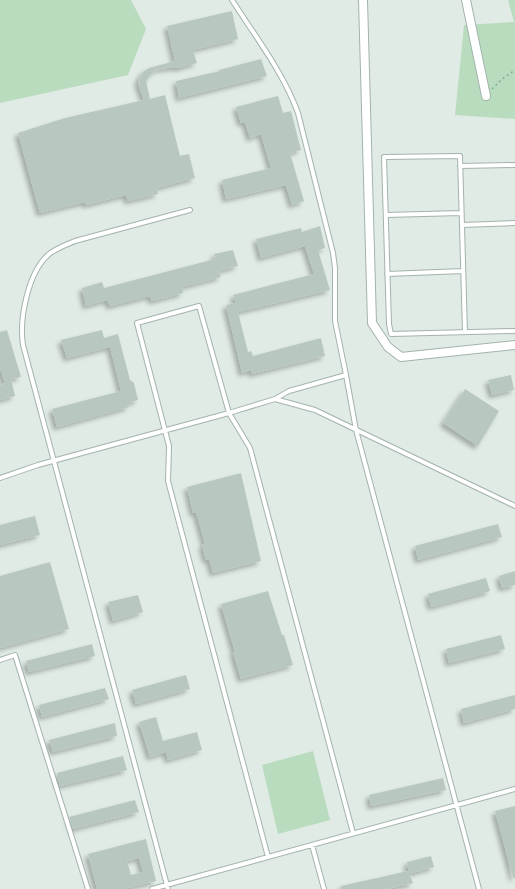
<svg xmlns="http://www.w3.org/2000/svg" width="515" height="889" font-family="Overpass,sans-serif">
<style>
.green{fill:#b9dcbf}
.building{fill:#b8c8c1;fill-rule:evenodd;filter:url(#shadow)}
.lines{fill:none;stroke-linecap:round;stroke-linejoin:round}
.service-casing{stroke:#a3b3ac;stroke-width:6}
.minor-casing{stroke:#a3b3ac;stroke-width:10}
.path{stroke:#80ae9c;stroke-width:1.5;stroke-dasharray:2 3;stroke-linecap:butt}
.service{stroke:#fff;stroke-width:4}
.minor{stroke:#fff;stroke-width:8}
</style>
<defs>
<filter id="shadow"><feDropShadow dx="-3.5" dy="3.5" stdDeviation="2" flood-color="#0004"/></filter>
</defs>
<rect width="100%" height="100%" fill="#e0ebe5"/>
<path class="green" d="M0 0H131L146 29 128 75 0 103Z
M508 0H515V119L455 115 464 25 514 22Z
M313 751 330 820 278 834 262 765Z"/>
<path class="building" d="M232 11 238 39 193 50 197 63 178 68 176 67 158 69 152 73 146 81 150 99 165 95 180 156 189 154 195 178 157 188 158 194 128 201 126 195 86 205 85 202 40 213 18 133 65 118 144 100 138 83 139 78 143 72 149 68 175 61 167 26Z
M261 59 267 76 179 98 176 81 220 71 219 70Z
M278 96 283 113 291 111 301 150 290 153 304 201 292 205 286 185 226 199 222 180 271 168 261 134 250 138 245 122 241 123 236 107Z
M320 226 325 248 318 250 330 290 238 312 248 352 251 351 253 356 321 338 325 356 252 374 251 370 242 373 226 305 236 303 233 295 314 274 305 246 261 258 256 239 301 228 302 232Z
M233 250 238 266 219 271 221 277 182 287 183 293 152 301 150 296 110 306 107 300 86 306 82 288 102 282 104 288 215 259 214 254Z
M7 330 21 377 11 379 15 396 0 400V385L5 383 0 368V332Z
M102 330 104 338 118 334 130 380 134 383 138 400 128 403 129 407 57 427 52 409 121 391 110 347 67 358 61 340Z
M511 375 514 390 492 395 488 380Z
M465 389 499 411 478 446 443 423Z
M241 473 261 561 213 573 209 559 206 560 202 545 205 544 196 512 193 513 187 487Z
M35 516 40 535 0 545V525Z
M498 524 502 537 418 560 415 546Z
M50 562 69 629 0 648V576Z
M515 571V585L502 588 499 576Z
M486 578 490 591 431 607 428 594Z
M268 591 282 635H284L293 665 241 679 233 652H235L221 604Z
M138 595 143 612 113 621 108 602Z
M501 635 505 649 449 663 446 649Z
M92 644 95 656 29 672 26 661Z
M186 675 190 689 136 704 132 690Z
M105 688 109 699 42 717 39 705Z
M515 695V709L464 723 461 709Z
M156 717 163 741 197 732 202 750 168 760 166 752 150 757 139 722Z
M115 723 117 736 53 752 49 740Z
M123 756 127 770 60 786 57 773Z
M443 778 446 790 371 806 369 795Z
M135 800 139 812 73 829 69 817Z
M515 806V878H513L495 811Z
M146 839 156 881 123 889H97L88 854ZM139 858 143 872 131 875 127 861Z
M431 856 434 867 409 874 407 862Z
M408 871 413 883 387 889H341V886Z"/>
<g class="lines">
<defs>
<path id="service" d="M232 0C255 36 283 72 298 113L333 253 335 268V321L346 375 289 391 275 399
M460 166 515 165
M386 215 461 213
M462 225 515 223
M387 274 463 271
M465 332 460 156 384 157 389 324 391 334 515 331
M346 375 356 430 479 889
M0 478 38 465 229 413 275 399 315 410 515 506
M0 660 15 655 88 889
M312 845 324 889
M268 857 168 481 169 446 137 323 199 306 229 413 250 448 353 833
M152 889 515 789
M168 889 23 345C19 319 28 273 48 255 56 248 66 245 75 241L190 210"/>
<path id="minor" d="M363 0 372 323 388 347 401 357 515 345
M466 0 486 96"/>
</defs>
<use href="#service" class="service-casing"/>
<use href="#minor" class="minor-casing"/>
<path class="path" d="M492 89 502 79 515 70"/>
<use href="#service" class="service"/>
<use href="#minor" class="minor"/>
</g>
</svg>
